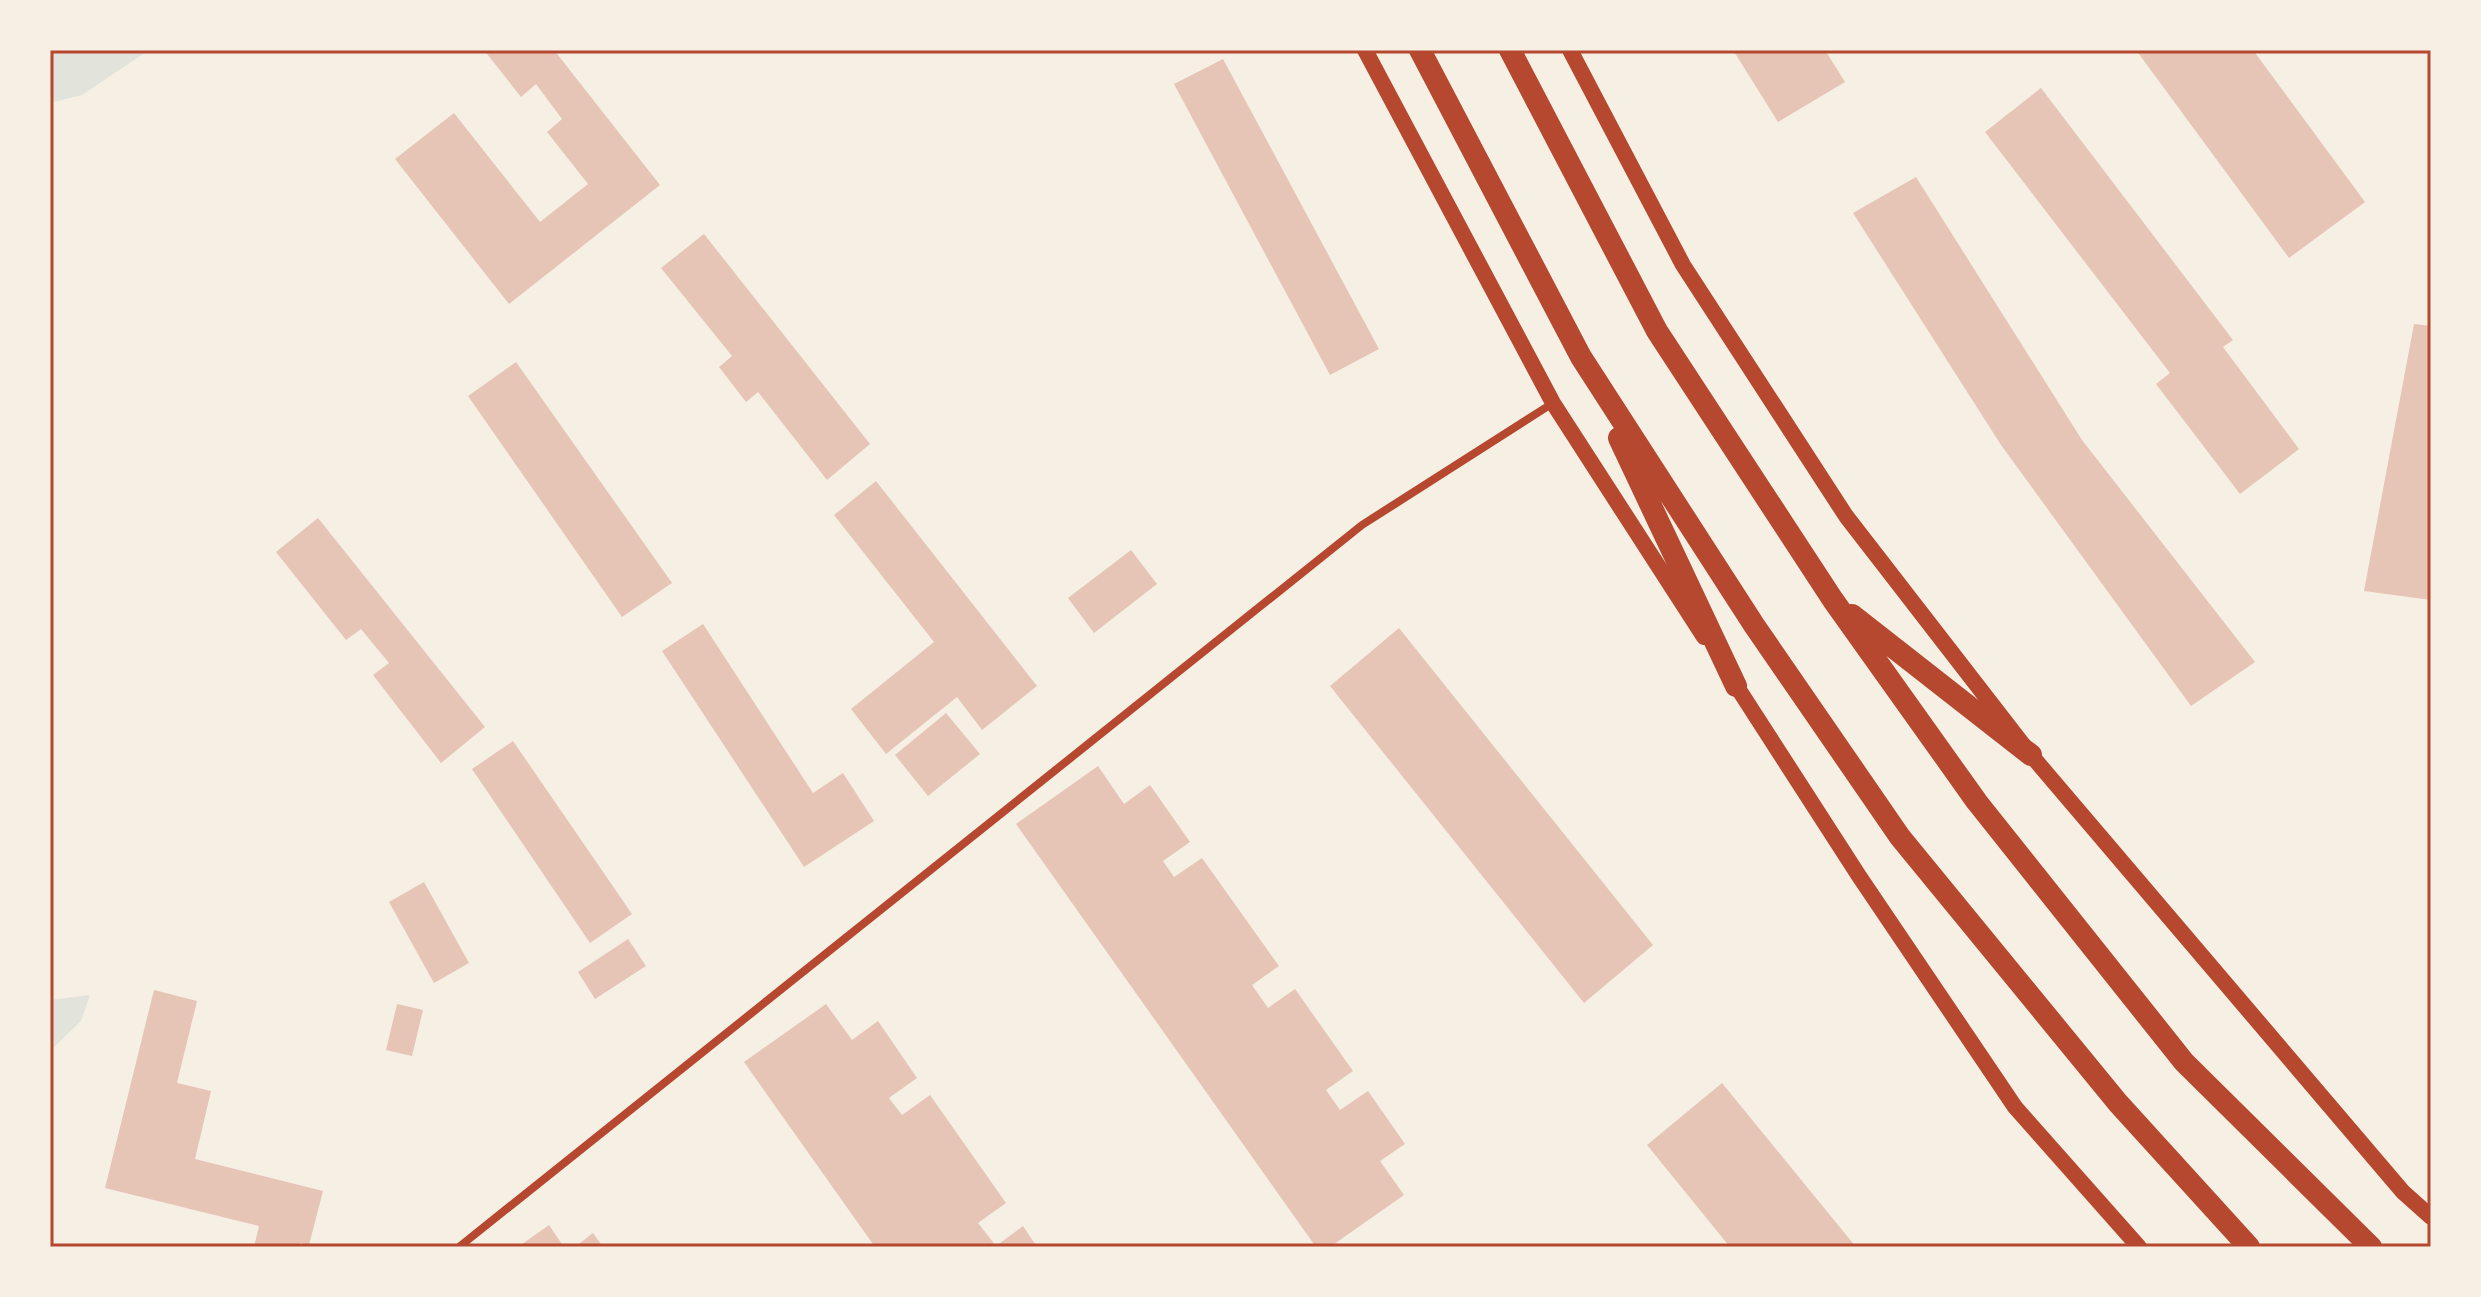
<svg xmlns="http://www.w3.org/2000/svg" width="2481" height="1297" font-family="'Public Sans',sans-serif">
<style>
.green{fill:#e2e4dc}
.building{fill:#e6c5b7}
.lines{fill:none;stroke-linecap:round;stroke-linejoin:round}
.minor{stroke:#b5482f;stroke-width:8}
.secondary{stroke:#b5482f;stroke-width:16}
.trunk{stroke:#b5482f;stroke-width:22}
.neatline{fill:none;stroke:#b5482f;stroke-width:3}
</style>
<rect width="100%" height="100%" fill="#f6efe4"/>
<path class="green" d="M50 50H149L82 95 50 103Z
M90 995 81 1021 50 1051V1000Z"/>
<path class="building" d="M484 50H554L660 185 509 304 395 159 454 113 540 222 588 184 547 132 562 119 536 84 521 97Z
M1733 50H1825L1845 82 1778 122Z
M2136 50H2253L2365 202 2289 258Z
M1223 59 1379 349 1330 375 1174 84Z
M2041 88 2233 340 2223 347 2299 449 2240 494 2156 384 2170 373 1985 132Z
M1916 177 2082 440 2255 662 2191 706 2001 445 1853 213Z
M704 234 870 444 827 480 758 392 746 402 719 367 732 356 661 268Z
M2414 324 2431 326V600L2364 591Z
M516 362 672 583 622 617 468 396Z
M876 481 1037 686 982 730 957 697 886 754 851 709 934 642 834 515Z
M318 518 485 727 441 763 373 675 389 663 361 629 346 640 276 552Z
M1131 550 1157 584 1094 633 1068 598Z
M703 624 813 793 843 773 874 821 804 867 662 651Z
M1399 628 1653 945 1584 1003 1330 686Z
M946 713 980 754 928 796 895 755Z
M513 741 632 914 590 943 472 769Z
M1098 766 1124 804 1150 785 1190 842 1163 861 1174 877 1202 858 1279 966 1252 985 1268 1008 1295 989 1353 1071 1326 1090 1340 1110 1368 1091 1405 1144 1380 1161 1404 1195 1330 1247H1316L1016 824Z
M424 882 469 963 434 983 389 902Z
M628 939 646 966 595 999 578 972Z
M154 990 197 1001 177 1083 211 1091 195 1159 323 1191 309 1245 300 1243 299 1247H254L259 1226 105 1188Z
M397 1004 423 1010 412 1056 386 1050Z
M826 1004 852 1040 878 1021 917 1078 889 1098 902 1115 930 1095 1006 1203 978 1223 996 1246 1023 1226 1037 1247H875L744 1062Z
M1722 1083 1856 1247H1730L1647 1145Z
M549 1225 564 1247H518Z
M593 1233 603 1247H575Z"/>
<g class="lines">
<path class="minor" d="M459 1247 1362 525 1553 403"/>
<path class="secondary" d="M1365 50 1553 403 1704 637
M1570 50 1683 265 1846 516 2031 755 2403 1192 2431 1217
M1730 676 1859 876 2015 1107 2139 1247"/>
<path class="trunk" d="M1420 50 1581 357 1754 625 1900 837 2118 1103 2249 1247
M1510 50 1657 331 1833 600 1977 802 2184 1062 2371 1247
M1619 438 1736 686
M1852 615 2031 755"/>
</g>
<rect width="2481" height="1297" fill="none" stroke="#f6efe4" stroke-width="104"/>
<rect x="52" y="52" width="2377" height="1193" class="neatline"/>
</svg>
